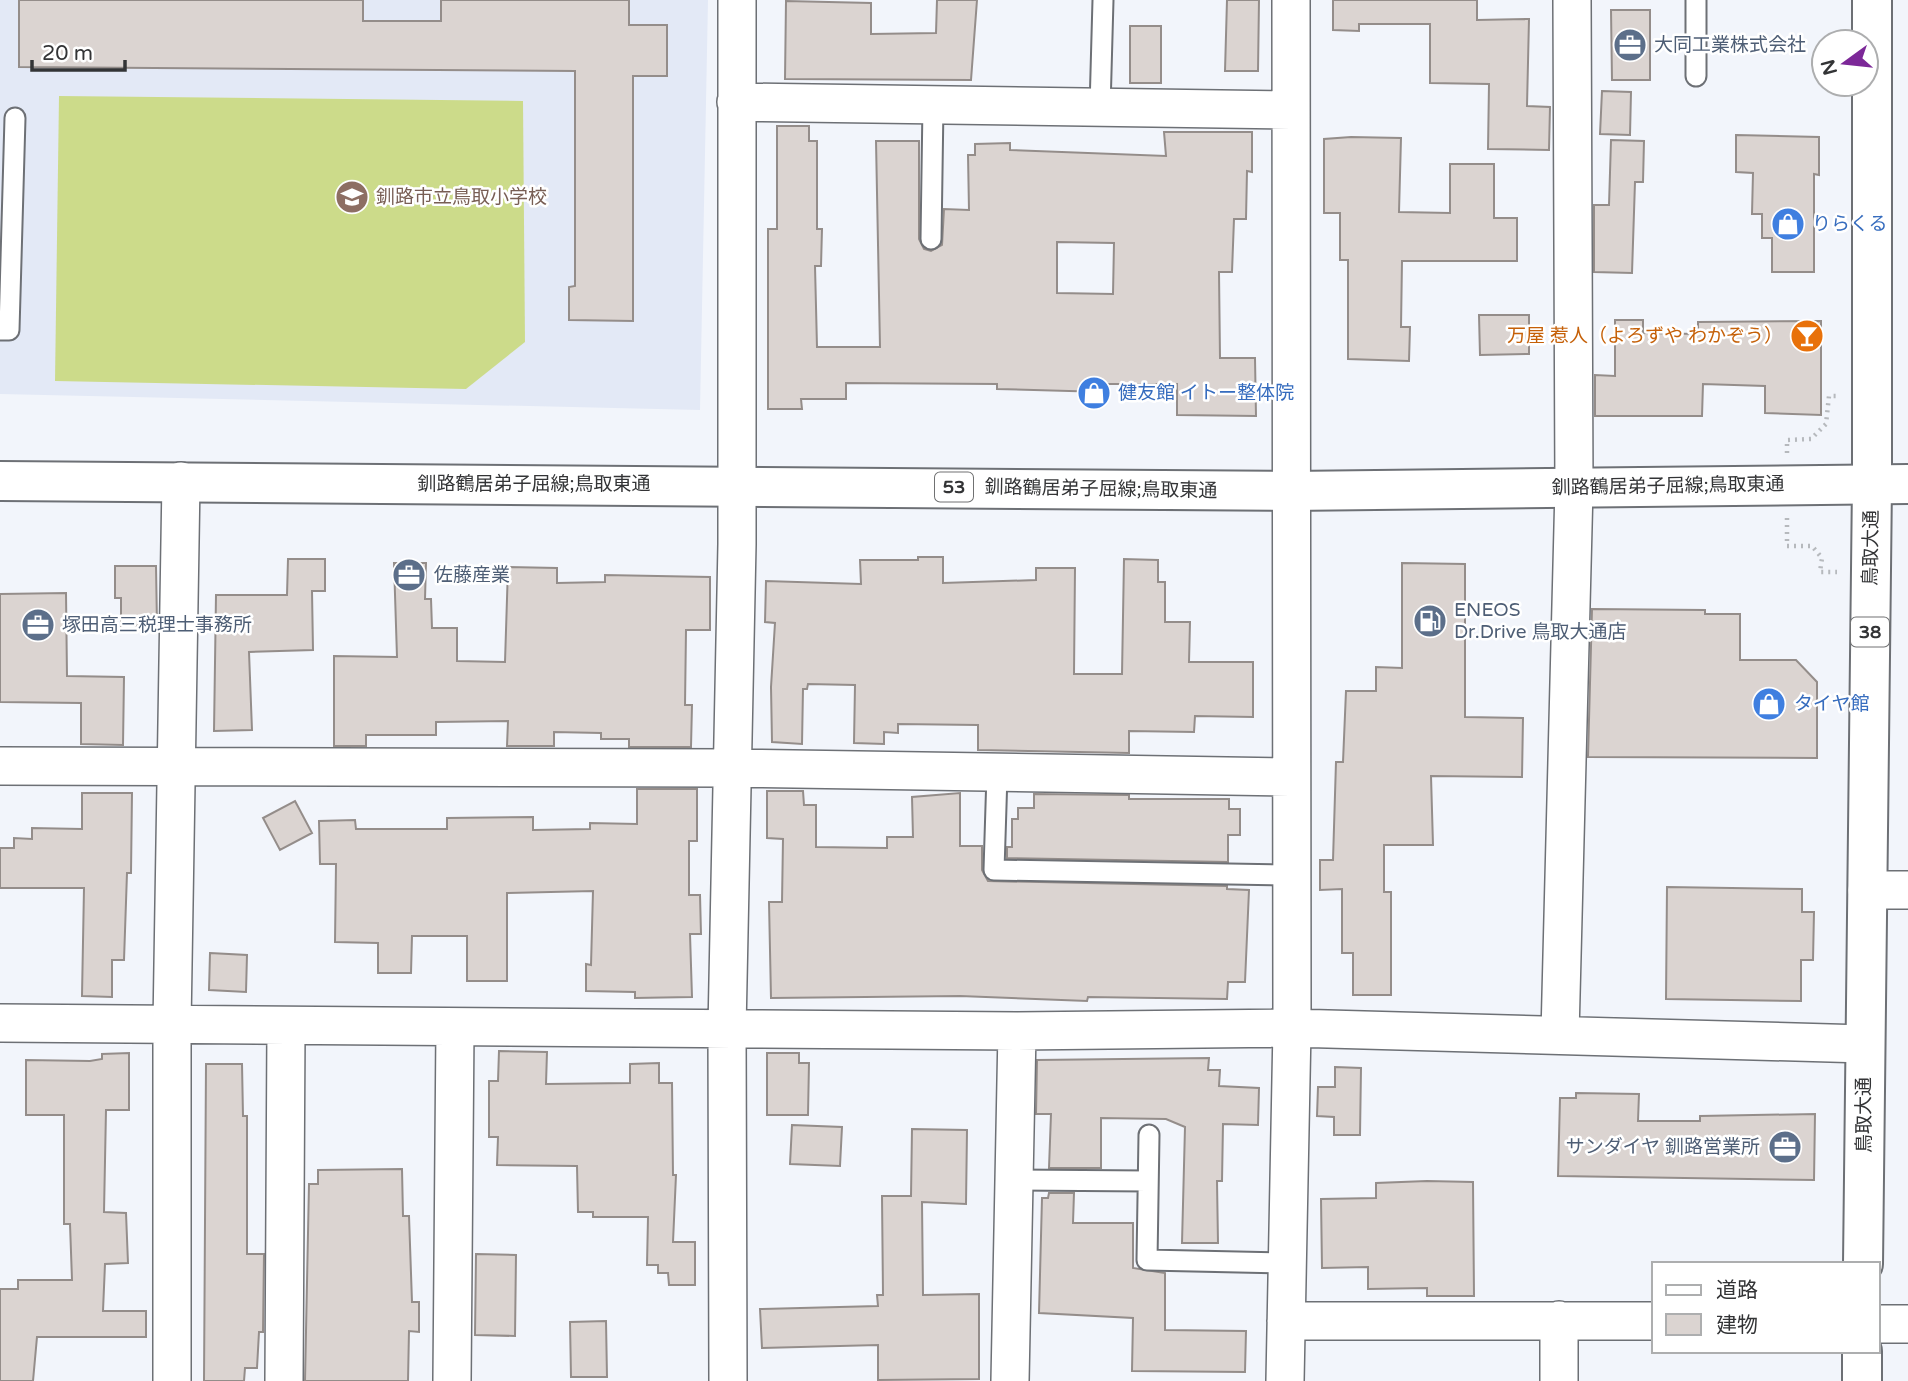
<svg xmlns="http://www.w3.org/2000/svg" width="1908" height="1381" font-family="'Varela Round','Noto Sans JP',sans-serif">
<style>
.built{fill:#e3e9f6}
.garden{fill:#ccdb8a}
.building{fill:#dbd4d1;stroke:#948d8a;stroke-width:2;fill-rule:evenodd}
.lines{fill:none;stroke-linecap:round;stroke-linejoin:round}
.service-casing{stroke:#6d7075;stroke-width:23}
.minor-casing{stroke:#6d7075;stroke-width:40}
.primary-casing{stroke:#6d7075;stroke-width:42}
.trunk-casing{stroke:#6d7075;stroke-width:42}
.path{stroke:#b6b9bd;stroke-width:4.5;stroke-dasharray:2 5;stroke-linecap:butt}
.service{stroke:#fff;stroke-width:19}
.minor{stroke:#fff;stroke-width:37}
.primary{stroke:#fff;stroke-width:38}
.trunk{stroke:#fff;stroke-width:38}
.labels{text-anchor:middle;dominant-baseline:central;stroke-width:5;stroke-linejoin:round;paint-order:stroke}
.shield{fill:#fff;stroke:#707172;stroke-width:2}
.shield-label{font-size:18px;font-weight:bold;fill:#333436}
.service-label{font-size:19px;fill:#4e5e75;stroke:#fff;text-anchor:start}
.education-label{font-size:19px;fill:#785e54;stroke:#fff;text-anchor:start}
.shop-label{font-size:19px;fill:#366cbe;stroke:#fff;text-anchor:start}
.food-label{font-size:19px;fill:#c56008;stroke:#fff;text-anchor:end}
.street-label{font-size:19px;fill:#333436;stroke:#fff}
</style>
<rect width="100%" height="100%" fill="#f2f5fb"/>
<path class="built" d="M0 0H708L700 410 0 394Z"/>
<path class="garden" d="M59 96 523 101 525 342 466 389 55 381Z"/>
<path class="building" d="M19 0H363V21H441V0H629V25H667V76H633V321L569 320V287L575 286V71L19 67Z
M937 0H977L971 80 785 79 786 1 871 3V34L936 33Z
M1227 0H1259L1258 71H1225Z
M1333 0H1477V20L1529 19 1527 106 1550 107 1549 150 1488 149 1489 84 1430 83V24H1359V31L1333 30Z
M1611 10H1650V80H1612Z
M1130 26H1161V83H1130Z
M1602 91 1631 92 1630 135 1600 134Z
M777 126H809V141H817V229H822L821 266H815L817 347H880L876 141H919V239L924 249 931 251 942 245 944 209 969 210 968 155H975V144L1010 143V150L1166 156 1164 132H1252V172L1247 171 1246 219H1234L1232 272H1219L1220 358H1255L1256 416 1177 415V384H1104V392L997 389V384L846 383V399H801L802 409H768V229H777ZM1057 242 1114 243 1113 294 1057 293Z
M1736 135 1819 137V175L1814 174V272H1772V238H1762V214H1752L1753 173 1736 172Z
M1351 137 1401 138 1399 212 1450 213V164H1494V218H1517V261H1402L1401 327H1410L1409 361 1348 359V260H1340V213H1324V139Z
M1611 140 1644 141 1643 182H1635L1632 273 1594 272V205H1609Z
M1479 315H1529V354L1480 355Z
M1615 320H1643V333L1698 334V322L1821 321V415L1765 413V386L1703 384 1702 416H1595V375L1615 376Z
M918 557H943V583L1036 580V568H1075L1074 674H1122L1124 559 1158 560V582H1165V622H1190L1189 662H1253V717L1195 716 1194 732 1129 731V753L978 750V725L898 724V733L884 732V744L854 743 855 685 808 684 807 689H803L802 744 772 742 771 687 775 623 765 622 766 581 861 584 860 560H918Z
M288 559H325V591H312L313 650 249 652 252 730 214 731 216 595H287Z
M394 563H426L425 599H431L432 628H457V661L505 662 508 567 557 568V583L605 582V575L710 577V630H686L685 705H692L691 747H629V739H601V733L554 732V746H507L508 721 436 722V735H366V746H334V656L397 657Z
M1402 563 1465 564V717L1523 718 1522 777 1431 776 1433 845H1384V892H1391V995H1353V953H1342V889L1320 890V860H1333L1336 762H1343L1346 691H1376V667L1402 668Z
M115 566H156L157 625 121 626V598H115Z
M66 593 67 676 124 677 123 745 81 744V703L0 702V594Z
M1592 609 1705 610V614H1740V660H1796L1817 682V758L1588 757Z
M637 789H697V841H689V895H700L701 934H690L692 997 635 998V992L586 991V964L591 965 593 891 507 893V981H467V936H412L411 973H378V943L335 942 336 864H320L319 821 355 820 356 829H447V818L533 817V830L590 829V823L637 824Z
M767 791H803L804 805H816V847L887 848V837H913L912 797 960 793V846H982V870L988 881 1227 886V889L1249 890 1245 982H1228L1227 999 1088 997 1087 1001 960 996 771 998 769 902H782L783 839 767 838Z
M82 793H132L131 873H127L124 960H112V997L82 996 84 888H0V848H14V838L32 839V828L82 829Z
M1034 794 1129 795V799H1229V809H1240V835H1228V862L1007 858V847H1012V819H1018V808H1034Z
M295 801 312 833 280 850 263 818Z
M1667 887 1802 889V912H1814L1813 960H1801V1001L1666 999Z
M210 953 247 955 246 992 209 990Z
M499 1051 547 1052 546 1084 630 1083V1064L659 1063V1083H672L673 1175H676L673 1242H695V1285H669L668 1273H658V1265H647L648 1217H593V1212H578L577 1166 497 1165 498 1137H489V1081H498Z
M129 1053V1110H106L104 1212 126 1213 128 1263 105 1264 103 1311H146V1337H37L33 1381H0V1289H18V1280H72L70 1224H64V1115H26V1060L90 1061 102 1059V1054Z
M767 1053H799V1063H809L808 1115H767Z
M1209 1058 1208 1070H1220L1219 1086 1259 1088 1258 1125 1223 1124 1222 1181H1217L1218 1243H1182L1185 1127 1166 1119 1101 1118V1168H1049L1051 1114H1036L1037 1060Z
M206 1064H242L243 1116H247V1254H264L263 1332H259L257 1368H245L244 1381H204Z
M1335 1067 1361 1068 1360 1135H1334V1117L1317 1116 1318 1087H1335Z
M1576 1093 1639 1094 1638 1121H1700V1116L1815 1114 1814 1180 1558 1176 1560 1098H1576Z
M792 1125 842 1127 840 1166 790 1164Z
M912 1129 967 1130 966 1204 922 1202 923 1295 979 1294V1379L878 1380V1345L762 1348 760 1309 878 1306 877 1295H883L882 1196H911Z
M402 1169 403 1216H409L412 1302H419V1332L409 1331 408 1381H305L309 1184H318V1170Z
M1427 1181 1473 1182 1474 1296H1427V1288L1368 1289V1267L1322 1268 1321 1199 1376 1198V1183Z
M1049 1193H1074L1073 1223H1133V1268L1165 1273V1330L1246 1331 1245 1372 1132 1371 1133 1318 1039 1313 1042 1198H1048Z
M476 1254 516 1255 515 1336 475 1335Z
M606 1321 607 1377H571L570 1322Z"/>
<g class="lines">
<defs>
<path id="service" d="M1696 0V76
M1100 108 1103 0
M931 239 933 105
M0 330H9L15 118
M997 774 994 870 1291 875
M1149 1135 1147 1260 1287 1263
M1013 1180 1148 1181"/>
<path id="minor" d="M736 102 1291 110
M0 766 732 768 1290 777
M1867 890H1908
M0 1023 1017 1031 1292 1028 1865 1044
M1560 1034 1574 488 1572 0
M1286 1321H1654
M1878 1324H1908
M172 1381V1025L181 481
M284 1381 286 1028
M452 1381 455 1028
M728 1381 727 1029 737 544V0
M1010 1381 1017 1031
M1285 1381 1292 1028 1291 0
M1559 1381V1320"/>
<path id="primary" d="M0 481 1290 491 1908 484"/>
<path id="trunk" d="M1863 1264 1872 483V0
M1862 1381V1351"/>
</defs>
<use href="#service" class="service-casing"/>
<use href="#minor" class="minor-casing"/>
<use href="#primary" class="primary-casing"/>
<use href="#trunk" class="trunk-casing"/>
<path class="path" d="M1787 453V440L1811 439 1826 424 1829 396H1838
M1787 518V546H1812L1822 558 1820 572H1837"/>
<use href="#service" class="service"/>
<use href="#minor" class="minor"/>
<use href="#primary" class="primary"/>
<use href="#trunk" class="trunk"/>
</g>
<defs>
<symbol id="office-disc" viewBox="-11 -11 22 22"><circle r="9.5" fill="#5c6f8a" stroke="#fff"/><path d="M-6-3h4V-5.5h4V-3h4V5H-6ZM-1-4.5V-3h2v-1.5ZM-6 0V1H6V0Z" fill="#fff"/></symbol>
<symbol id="school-disc" viewBox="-11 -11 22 22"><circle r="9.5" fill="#8d6e63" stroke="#fff"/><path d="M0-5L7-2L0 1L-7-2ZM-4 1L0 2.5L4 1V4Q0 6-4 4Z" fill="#fff"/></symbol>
<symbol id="shop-disc" viewBox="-11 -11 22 22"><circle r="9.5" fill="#3f7fe0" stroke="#fff"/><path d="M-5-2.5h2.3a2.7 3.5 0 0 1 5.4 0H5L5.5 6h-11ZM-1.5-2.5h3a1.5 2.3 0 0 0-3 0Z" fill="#fff"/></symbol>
<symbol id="bar-disc" viewBox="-11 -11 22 22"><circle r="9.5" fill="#e8710a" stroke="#fff"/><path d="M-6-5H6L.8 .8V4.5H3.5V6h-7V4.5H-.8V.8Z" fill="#fff"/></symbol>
<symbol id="fuel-disc" viewBox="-11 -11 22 22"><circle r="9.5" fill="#5c6f8a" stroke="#fff"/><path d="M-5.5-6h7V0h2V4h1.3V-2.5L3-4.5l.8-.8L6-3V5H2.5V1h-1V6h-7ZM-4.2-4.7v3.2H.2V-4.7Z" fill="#fff"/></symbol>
</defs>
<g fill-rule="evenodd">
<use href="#office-disc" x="1611" y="26" width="38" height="38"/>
<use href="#school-disc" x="333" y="178" width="38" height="38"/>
<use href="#shop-disc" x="1769" y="205" width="38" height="38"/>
<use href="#bar-disc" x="1788" y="317" width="38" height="38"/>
<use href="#shop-disc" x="1075" y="374" width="38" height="38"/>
<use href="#office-disc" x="390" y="556" width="38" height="38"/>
<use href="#fuel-disc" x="1411" y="602" width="38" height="38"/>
<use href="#office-disc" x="19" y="606" width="38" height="38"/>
<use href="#shop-disc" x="1750" y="685" width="38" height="38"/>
<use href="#office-disc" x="1766" y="1128" width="38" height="38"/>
</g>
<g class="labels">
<g class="shield">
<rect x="935" y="472.5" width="38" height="29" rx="5"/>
<rect x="1851" y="617.5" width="38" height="29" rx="5"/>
</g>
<g class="shield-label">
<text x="954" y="487">53</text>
<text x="1870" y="632">38</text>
</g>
<g class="service-label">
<text x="1654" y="45">大同工業株式会社</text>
<text x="434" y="575">佐藤産業</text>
<text x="1454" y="610">ENEOS<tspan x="1454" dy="22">Dr.Drive 鳥取大通店</tspan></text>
<text x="62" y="625">塚田高三税理士事務所</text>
<text x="1760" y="1147" text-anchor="end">サンダイヤ 釧路営業所</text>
</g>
<g class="education-label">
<text x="376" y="197">釧路市立鳥取小学校</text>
</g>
<g class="shop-label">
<text x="1812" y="224">りらくる</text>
<text x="1118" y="393">健友館 イトー整体院</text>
<text x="1794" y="704">タイヤ館</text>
</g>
<g class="food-label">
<text x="1783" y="336">万屋 惹人（よろずや わかぞう）</text>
</g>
<g class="street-label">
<text x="534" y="484">釧路鶴居弟子屈線;鳥取東通</text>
<text transform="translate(1668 486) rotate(-1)">釧路鶴居弟子屈線;鳥取東通</text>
<text transform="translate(1101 489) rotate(1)">釧路鶴居弟子屈線;鳥取東通</text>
<text transform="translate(1871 548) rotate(-89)">鳥取大通</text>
<text transform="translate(1864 1115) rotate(-90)">鳥取大通</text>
</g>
</g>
<rect x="1652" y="1262" width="228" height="91" fill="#ffffff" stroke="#adaeaf" stroke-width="2"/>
<rect x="1666" y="1285" width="35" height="10" fill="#ffffff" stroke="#adaeaf" stroke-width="2"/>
<text x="1716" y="1297" font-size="21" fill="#333436">道路</text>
<rect x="1666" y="1314" width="35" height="21" fill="#dbd4d1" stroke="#adaeaf" stroke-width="2"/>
<text x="1716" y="1332" font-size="21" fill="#333436">建物</text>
<g transform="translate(1845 63) rotate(255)"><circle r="33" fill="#ffffff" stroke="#adaeaf" stroke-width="2"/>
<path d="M0-5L12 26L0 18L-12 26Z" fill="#7c2898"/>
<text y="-10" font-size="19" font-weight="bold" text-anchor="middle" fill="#333436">N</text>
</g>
<path d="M32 60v10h93v-10" fill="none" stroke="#333436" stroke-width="3.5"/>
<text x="42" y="60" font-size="21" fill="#333436" stroke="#ffffff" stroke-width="5" paint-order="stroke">20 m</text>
</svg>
